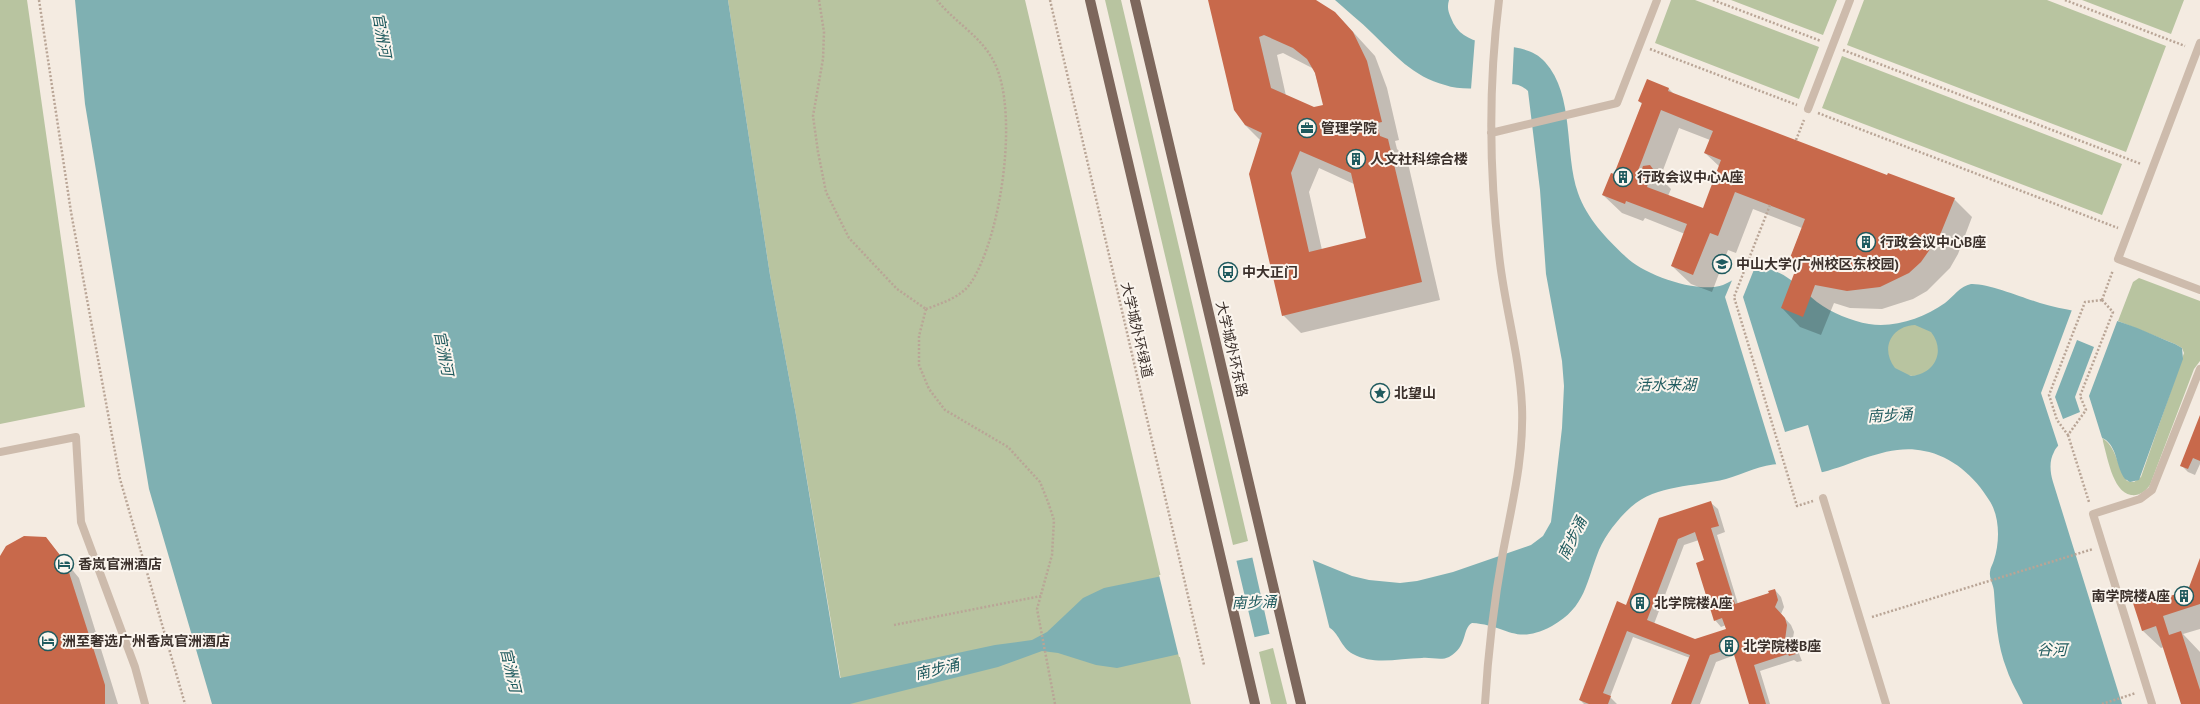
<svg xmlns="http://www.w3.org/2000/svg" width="2200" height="704" font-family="'PT Sans','Noto Sans SC',sans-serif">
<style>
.green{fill:#b8c4a0}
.water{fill:#7fb0b2;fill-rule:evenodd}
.pier{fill:#f4ebe1;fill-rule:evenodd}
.shadow{fill:#0003;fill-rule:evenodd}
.building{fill:#c8694b;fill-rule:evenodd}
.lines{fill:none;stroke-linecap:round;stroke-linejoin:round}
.path{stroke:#b9a596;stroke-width:2.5;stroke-dasharray:2 2;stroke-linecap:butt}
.service{stroke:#cdbbac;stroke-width:8}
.primary{stroke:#7d675c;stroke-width:10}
.labels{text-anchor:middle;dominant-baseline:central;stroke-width:4;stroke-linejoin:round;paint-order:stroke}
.poi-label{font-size:14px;font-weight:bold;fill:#3b302b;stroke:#fbf5ee;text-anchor:start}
.street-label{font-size:14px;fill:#3b302b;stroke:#fbf5ee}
.water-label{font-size:15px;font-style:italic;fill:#1f5a5e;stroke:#fbf5ee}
</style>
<rect width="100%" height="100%" fill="#f4ebe1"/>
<path class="green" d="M0 0H27L85 407 0 424Z
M728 0H1025L1191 704H845L796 415 770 275Z
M1105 0H1121L1248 541 1233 545Z
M1671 0H1695L1819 47 1799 99 1655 43Z
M1731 0H1837L1823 35Z
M1864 0H2047L2166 46 2126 152 1847 45Z
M2082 0H2184L2171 34Z
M1842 56 2122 164 2102 215 1822 108Z
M2139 278 2200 301V361L2194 369 2150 485C2145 492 2139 496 2131 495 2112 492 2107 454 2102 438 2117 447 2117 467 2127 481L2134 482 2141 477 2184 353 2182 348 2175 344 2118 321 2133 282Z
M1887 350a26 26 0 1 1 52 0a26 26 0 1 1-52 0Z
M1273 648 1287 704H1271L1259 652Z"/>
<path class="water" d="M75 0H728L770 275 796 415 840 678 995 645 1032 640 1047 632 1083 598 1104 588 1274 553 1308 558 1352 576 1369 580 1400 583 1417 581 1453 572 1531 545 1543 536 1551 522 1554 497 1562 428 1564 386 1562 361 1546 274 1540 190 1528 91C1515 78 1497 87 1481 88 1470 89 1456 89 1445 85 1413 77 1394 54 1372 33 1360 21 1347 11 1335 0H1449C1447 7 1448 11 1451 18 1466 58 1521 34 1545 62 1575 95 1564 153 1578 193 1587 219 1607 239 1626 257 1644 275 1698 294 1723 285 1736 280 1747 268 1761 268 1784 269 1801 289 1817 302 1832 313 1851 321 1869 324 1895 328 1924 318 1945 303 1953 297 1960 286 1971 284 1987 283 2024 298 2040 303 2064 310 2089 313 2114 320 2135 326 2155 336 2175 344L2182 348 2183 359 2139 480 2130 482 2125 479C2116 467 2118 450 2106 440 2092 430 2061 435 2054 452 2049 461 2050 472 2053 482L2122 704H2023C2018 693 2011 682 2007 670 1997 645 1996 619 1994 592 1994 585 1989 579 1990 572 1990 568 1993 564 1994 560 2000 542 2000 516 1989 500 1975 477 1952 456 1924 451 1890 443 1855 464 1823 472 1810 474 1795 465 1782 464 1764 463 1743 474 1726 479 1694 487 1657 484 1631 507 1618 519 1606 534 1599 550 1586 582 1586 607 1552 626 1514 646 1508 625 1472 623 1462 628 1468 647 1449 657 1441 661 1431 657 1422 658 1399 658 1375 666 1353 654 1341 648 1339 632 1328 627 1324 625 1317 625 1313 624L1117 668 1096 665 1058 653 1042 651 998 667 850 704H212L149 489 85 104ZM1915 325 1931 332C1946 351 1935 374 1911 376L1895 368C1880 349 1891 326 1915 325Z"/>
<path class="pier" d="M1475 38 1490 43 1514 45 1512 86 1486 90 1471 89Z
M1755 267 1743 297 1785 432 1808 425 1822 473 1814 474 1789 467H1777L1725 297 1733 278Z
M2073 307 2118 319 2089 396 2103 441 2091 437H2079L2059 448 2041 393ZM2077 340 2094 347 2075 397 2080 412 2063 419 2055 397Z
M1273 551 1297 553 1312 557 1330 630 1322 626H1313L1270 636 1252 556Z
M1236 559 1255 639 1179 657 1159 575Z"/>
<path class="shadow" d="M1209 0H1311L1326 7 1343 21 1375 56 1387 88 1399 140 1395 141 1397 149 1407 159 1440 300 1301 333 1283 315 1261 141 1245 125ZM1283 53 1314 69 1324 106 1314 108 1286 96 1277 55ZM1319 168 1354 184 1367 239 1322 250 1309 192Z
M1669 89 1675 95 1888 176 1954 199 1972 217 1958 254 1950 268 1927 291 1913 299 1882 309 1850 308 1834 303 1821 335 1800 327 1782 308 1796 270 1789 262 1802 228 1753 209 1736 253 1728 250 1712 292 1691 284 1672 266 1685 234 1645 218 1643 221 1622 213 1603 195 1615 176 1642 104 1639 101ZM1679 128 1710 140 1705 153 1720 167 1703 210 1668 196 1671 189 1660 178Z
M2200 418V464L2195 475 2188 472 2182 466Z
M1711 503 1718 509 1725 532 1717 535 1738 604 1770 593 1775 590 1781 597 1784 607 1781 614 1791 625 1794 632 1792 644 1798 651 1802 661 1797 662 1794 660 1760 671 1770 704H1750L1735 655 1716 662 1700 704H1673L1690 658 1633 637 1610 697 1617 704H1584L1580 700 1627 606 1660 519ZM1699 540 1705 561 1715 620 1721 627 1726 625 1727 630 1695 640 1654 624 1684 545Z
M46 538 79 578 118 704H0V558Z
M2200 560V629L2183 634 2200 652V704H2182L2164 647 2161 648 2142 630 2155 594 2161 600 2188 591Z"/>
<path class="building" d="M1208 0H1316L1335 12 1353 32 1367 61 1382 122 1377 123 1380 136 1388 139 1422 282 1282 316 1249 174 1262 133 1245 125 1234 110ZM1264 35 1293 48 1307 59 1315 73 1323 105 1314 107 1271 88 1259 37ZM1300 151 1351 173 1366 238 1309 252 1291 173Z
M1647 79 1669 88 1668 91 1887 175 1888 173 1955 198 1940 235 1921 262 1909 273 1880 287 1847 291 1815 285 1803 317 1781 308 1797 266 1788 263 1805 219 1735 192 1718 236 1710 233 1693 275 1671 266 1687 224 1626 201 1625 204 1602 195 1611 173 1614 174 1642 103 1638 101ZM1661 110 1713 131 1704 153 1721 160 1703 208 1647 187 1653 169 1650 165 1643 166 1639 177 1636 176Z
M2200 415V461L2193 458 2188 469 2180 466Z
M1711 501 1719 526 1711 528 1735 604 1769 593 1768 591 1775 589 1778 600 1775 607 1785 618 1787 625 1785 640 1792 643 1796 654 1789 656 1788 654 1754 665 1766 704H1749L1732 648 1710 655 1691 704H1671L1690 655 1627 631 1603 693 1611 696 1608 704H1589L1579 700 1617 601 1626 605 1659 518ZM1695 532 1704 560 1696 563 1714 621 1722 618 1726 629 1695 639 1647 620 1678 539Z
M24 536 46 537 66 563 105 685V704H0V556L6 546Z
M2200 558V604L2163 616 2169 635 2181 631 2200 690V704H2181L2156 626 2142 631 2132 600 2156 593 2158 600 2188 590Z"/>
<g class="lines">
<path class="path" d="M39 0 71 212 120 479 185 704
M819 0 824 32 823 59 813 116 818 152 826 192 849 238 897 289 926 309
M1050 0 1204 665
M1713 0 1821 41
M2065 0 2185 46
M1650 49 1797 105
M1843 50 2141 164
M1818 113 2118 228
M1796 140 1804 120
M1770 205 1734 297 1797 506 1813 501
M2102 300 2113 312 2080 396 2086 410 2068 435 2057 420 2049 395 2085 302Z
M2102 300 2113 270
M926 309 919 336V365L929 389 945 410 1008 447 1040 482 1048 502 1054 520 1052 555 1037 609 1055 704
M926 309C940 304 961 297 970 284 1001 239 1019 114 995 64 982 36 955 23 937 0
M2068 435 2089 502
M1872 617 2093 549
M894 625 1041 596
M2102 704 2136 693"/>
<path class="service" d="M2200 43 2118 259 2200 290
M1808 109 1850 0
M1491 133 1617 103 1657 0
M0 452 76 437 81 522 135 667 145 704
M1823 498 1886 704
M1485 704C1488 653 1494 602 1503 552 1512 504 1524 457 1522 407 1520 359 1506 311 1500 263 1489 175 1488 88 1499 0
M2152 704 2093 514 2140 499 2152 490 2200 369"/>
<path class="primary" d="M1090 0 1255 704
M1135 0 1301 704"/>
</g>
<defs>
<symbol id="office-ring" viewBox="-11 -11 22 22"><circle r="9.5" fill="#fbf5ee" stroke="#1f5a5e" stroke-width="1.5"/><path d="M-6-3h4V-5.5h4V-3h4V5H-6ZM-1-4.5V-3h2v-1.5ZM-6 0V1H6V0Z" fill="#1f5a5e"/></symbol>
<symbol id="building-ring" viewBox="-11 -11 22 22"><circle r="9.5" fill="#fbf5ee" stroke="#1f5a5e" stroke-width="1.5"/><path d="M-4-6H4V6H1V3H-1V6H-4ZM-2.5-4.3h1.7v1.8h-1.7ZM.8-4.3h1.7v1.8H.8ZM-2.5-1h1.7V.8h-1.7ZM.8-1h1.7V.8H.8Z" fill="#1f5a5e"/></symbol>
<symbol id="university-ring" viewBox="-11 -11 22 22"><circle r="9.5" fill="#fbf5ee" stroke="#1f5a5e" stroke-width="1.5"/><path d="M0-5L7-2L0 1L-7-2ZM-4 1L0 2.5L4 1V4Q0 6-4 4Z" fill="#1f5a5e"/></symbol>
<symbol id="bus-ring" viewBox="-11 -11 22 22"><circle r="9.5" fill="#fbf5ee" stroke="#1f5a5e" stroke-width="1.5"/><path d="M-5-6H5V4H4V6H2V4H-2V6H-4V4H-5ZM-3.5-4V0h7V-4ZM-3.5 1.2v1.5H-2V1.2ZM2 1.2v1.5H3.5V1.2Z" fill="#1f5a5e"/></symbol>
<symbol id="sight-ring" viewBox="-11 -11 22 22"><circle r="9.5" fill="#fbf5ee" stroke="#1f5a5e" stroke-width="1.5"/><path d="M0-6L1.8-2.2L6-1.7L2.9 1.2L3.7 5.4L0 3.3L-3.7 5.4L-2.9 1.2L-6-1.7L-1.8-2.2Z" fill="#1f5a5e"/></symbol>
<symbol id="hotel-ring" viewBox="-11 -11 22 22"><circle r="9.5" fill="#fbf5ee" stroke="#1f5a5e" stroke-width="1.5"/><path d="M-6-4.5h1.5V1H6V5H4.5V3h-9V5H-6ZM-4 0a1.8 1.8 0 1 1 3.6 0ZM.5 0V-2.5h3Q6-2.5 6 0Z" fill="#1f5a5e"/></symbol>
</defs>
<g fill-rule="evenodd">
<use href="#office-ring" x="1296" y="117" width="22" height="22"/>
<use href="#building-ring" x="1345" y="148" width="22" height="22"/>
<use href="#building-ring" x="1612" y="166" width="22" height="22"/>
<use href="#building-ring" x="1855" y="231" width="22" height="22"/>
<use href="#university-ring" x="1711" y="253" width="22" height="22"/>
<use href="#bus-ring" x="1217" y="261" width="22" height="22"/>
<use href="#sight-ring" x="1369" y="382" width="22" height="22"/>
<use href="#hotel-ring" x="53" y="553" width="22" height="22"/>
<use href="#building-ring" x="2173" y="585" width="22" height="22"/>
<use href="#building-ring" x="1629" y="592" width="22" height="22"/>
<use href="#hotel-ring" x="37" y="630" width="22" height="22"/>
<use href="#building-ring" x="1718" y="635" width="22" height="22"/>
</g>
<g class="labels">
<g class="poi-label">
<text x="1321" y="128">管理学院</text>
<text x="1370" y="159">人文社科综合楼</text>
<text x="1637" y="177">行政会议中心A座</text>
<text x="1880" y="242">行政会议中心B座</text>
<text x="1736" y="264">中山大学(广州校区东校园)</text>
<text x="1242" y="272">中大正门</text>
<text x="1394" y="393">北望山</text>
<text x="78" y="564">香岚官洲酒店</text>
<text x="2170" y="596" text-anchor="end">南学院楼A座</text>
<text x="1654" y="603">北学院楼A座</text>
<text x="62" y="641">洲至奢选广州香岚官洲酒店</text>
<text x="1743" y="646">北学院楼B座</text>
</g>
<g class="street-label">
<text transform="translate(1137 330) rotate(77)">大学城外环绿道</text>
<text transform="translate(1232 349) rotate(77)">大学城外环东路</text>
</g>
<g class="water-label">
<text transform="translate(382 35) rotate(80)">官洲河</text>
<text transform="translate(444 353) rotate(79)">官洲河</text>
<text x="1666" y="384">活水来湖</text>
<text transform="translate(1890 415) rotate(-3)">南步涌</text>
<text transform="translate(1572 538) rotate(-64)">南步涌</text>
<text transform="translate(1254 602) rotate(-2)">南步涌</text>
<text x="2052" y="649">谷河</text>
<text transform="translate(937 669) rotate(-13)">南步涌</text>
<text transform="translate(511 670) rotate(77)">官洲河</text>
</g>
</g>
</svg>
